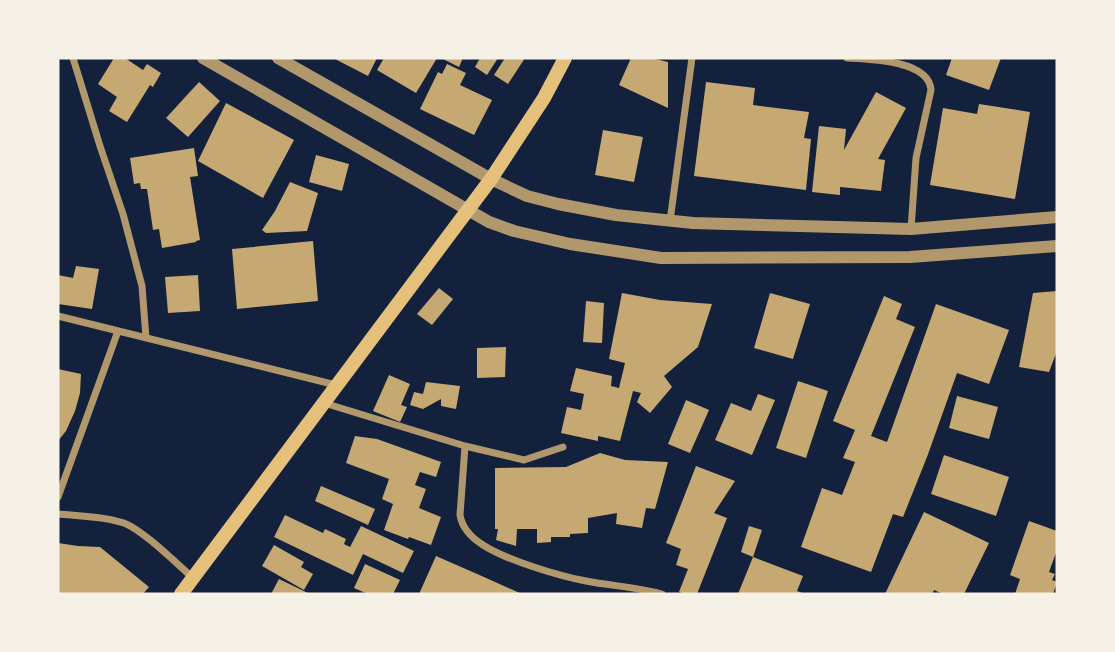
<svg xmlns="http://www.w3.org/2000/svg" width="1115" height="652" font-family="'PT Serif',serif">
<style>
.building{fill:#c6a872}
.lines{fill:none;stroke-linecap:round;stroke-linejoin:round}
.minor{stroke:#b1986c;stroke-width:7}
.tertiary{stroke:#b1986c;stroke-width:12}
.secondary{stroke:#e5c07b;stroke-width:14}
</style>
<rect width="100%" height="100%" fill="#14213d"/>
<path class="building" d="M114 58H125L143 70 147 64 161 73 153 87 150 85 127 122 109 111 117 97 98 84Z
M333 58H377L368 76Z
M384 58H437L416 93 377 70Z
M441 58H463L459 67Z
M480 58H498L487 75 475 67Z
M505 58H525L508 84 494 75Z
M631 58H651L668 62V108L619 85Z
M952 58H1001L989 90 946 75Z
M447 64 466 73 460 85 492 100 474 135 420 109 438 72 442 74Z
M199 82 220 101 188 137 166 118Z
M706 82 755 88 753 105 809 112 804 138 811 139 806 190 694 176Z
M876 92 906 108 878 159 885 160 881 191 840 187V195L812 192 819 126 846 129 844 150Z
M226 103 294 140 263 198 198 161Z
M979 104 1030 112 1015 199 930 185 943 108 977 114Z
M603 130 643 137 634 182 595 175Z
M194 148 198 176 190 177 200 240 196 241V242L162 248 159 229 153 230 147 189H141L140 183 134 184 130 158Z
M316 155 349 164 342 191 309 182Z
M290 182 318 193 307 231 266 233 262 230 275 211Z
M313 241 318 301 237 309 232 249Z
M76 266 99 269 92 309 58 304V275L73 278Z
M198 275 200 311 168 313 165 277Z
M439 288 453 299 432 325 417 314Z
M1057 291V351L1049 372 1019 367 1033 293Z
M622 293 660 300 712 304 698 347 664 376 672 387 650 413 637 402 641 393 633 391 620 441 598 436V441L561 433 567 407 581 410 584 394 570 391 576 368 612 376 611 386 619 388 625 363 609 359Z
M770 293 810 304 793 359 754 348Z
M884 296 902 304 896 319 915 327 871 436 887 442 936 304 1009 330 989 384 957 373 927 457 903 517 893 514 871 572 801 547 822 488 842 495 855 462 843 458 855 430 833 421Z
M586 301 604 303 602 343 583 342Z
M506 347 505 377 477 378V348Z
M58 369 81 374 80 393 75 411 66 431 58 441Z
M389 375 410 384 401 405 407 407 400 422 373 411Z
M798 381 828 391 806 458 776 448Z
M426 382 460 386 456 409 441 406V399L423 409 410 405 414 392 423 394Z
M758 394 775 400 752 455 715 440 731 403 751 411Z
M957 396 998 407 989 439 949 428Z
M686 400 709 410 690 453 668 444Z
M355 436 377 439 441 462 436 477 420 472 415 485 426 489 419 508 441 517 431 545 409 537 408 539 384 530 393 504 382 499 389 479 346 463Z
M600 453 625 460 668 462 655 509 646 508 642 528 616 524 617 513 588 518V533L570 534V537H551V542L537 543V529H517L516 546 496 540 498 529H495V468L566 467Z
M944 455 1009 477 996 516 931 494Z
M696 466 735 481 714 513 727 518 697 594H685L679 592 688 569 676 565 681 549 666 543Z
M321 486 375 509 368 525 315 501Z
M924 512 989 543 964 594H943L934 590 932 594H885Z
M285 515 323 533 325 529 346 539 344 544 350 547 361 526 414 551 403 573 363 554 353 575 274 537Z
M1029 521 1057 531V550L1049 572 1055 574 1052 580 1057 582 1053 594H1015L1020 579 1010 575Z
M749 526 762 530 753 557 741 552Z
M58 543 78 546 100 547 149 587 143 594H58Z
M274 545 304 562 301 567 313 574 304 590 262 566Z
M436 556 484 577 522 594H419Z
M753 557 803 576 797 591 805 594H738Z
M365 564 400 580 393 594H368L354 588Z
M279 579 310 594H271Z"/>
<g class="lines">
<path class="minor" d="M73 58 100 146 123 214 142 286 146 338
M847 58C869 59 929 60 931 90L916 158 911 229
M670 221 692 58
M58 316 336 385
M324 403 465 446 460 515C462 528 472 538 483 545 506 560 559 576 586 581 612 586 637 587 662 594
M465 446 524 460 563 447
M58 497 118 331
M58 514C79 516 103 516 124 523 144 531 176 563 193 578"/>
<path class="tertiary" d="M203 58 489 222 514 231 570 244 661 258 910 257 1057 246
M278 58 491 179 527 196 558 204 616 215 693 223 911 229 1057 217"/>
<path class="secondary" d="M181 594 491 179 544 98 565 58"/>
</g>
<rect width="1115" height="652" fill="none" stroke="#f6f1e7" stroke-width="119"/>
</svg>
